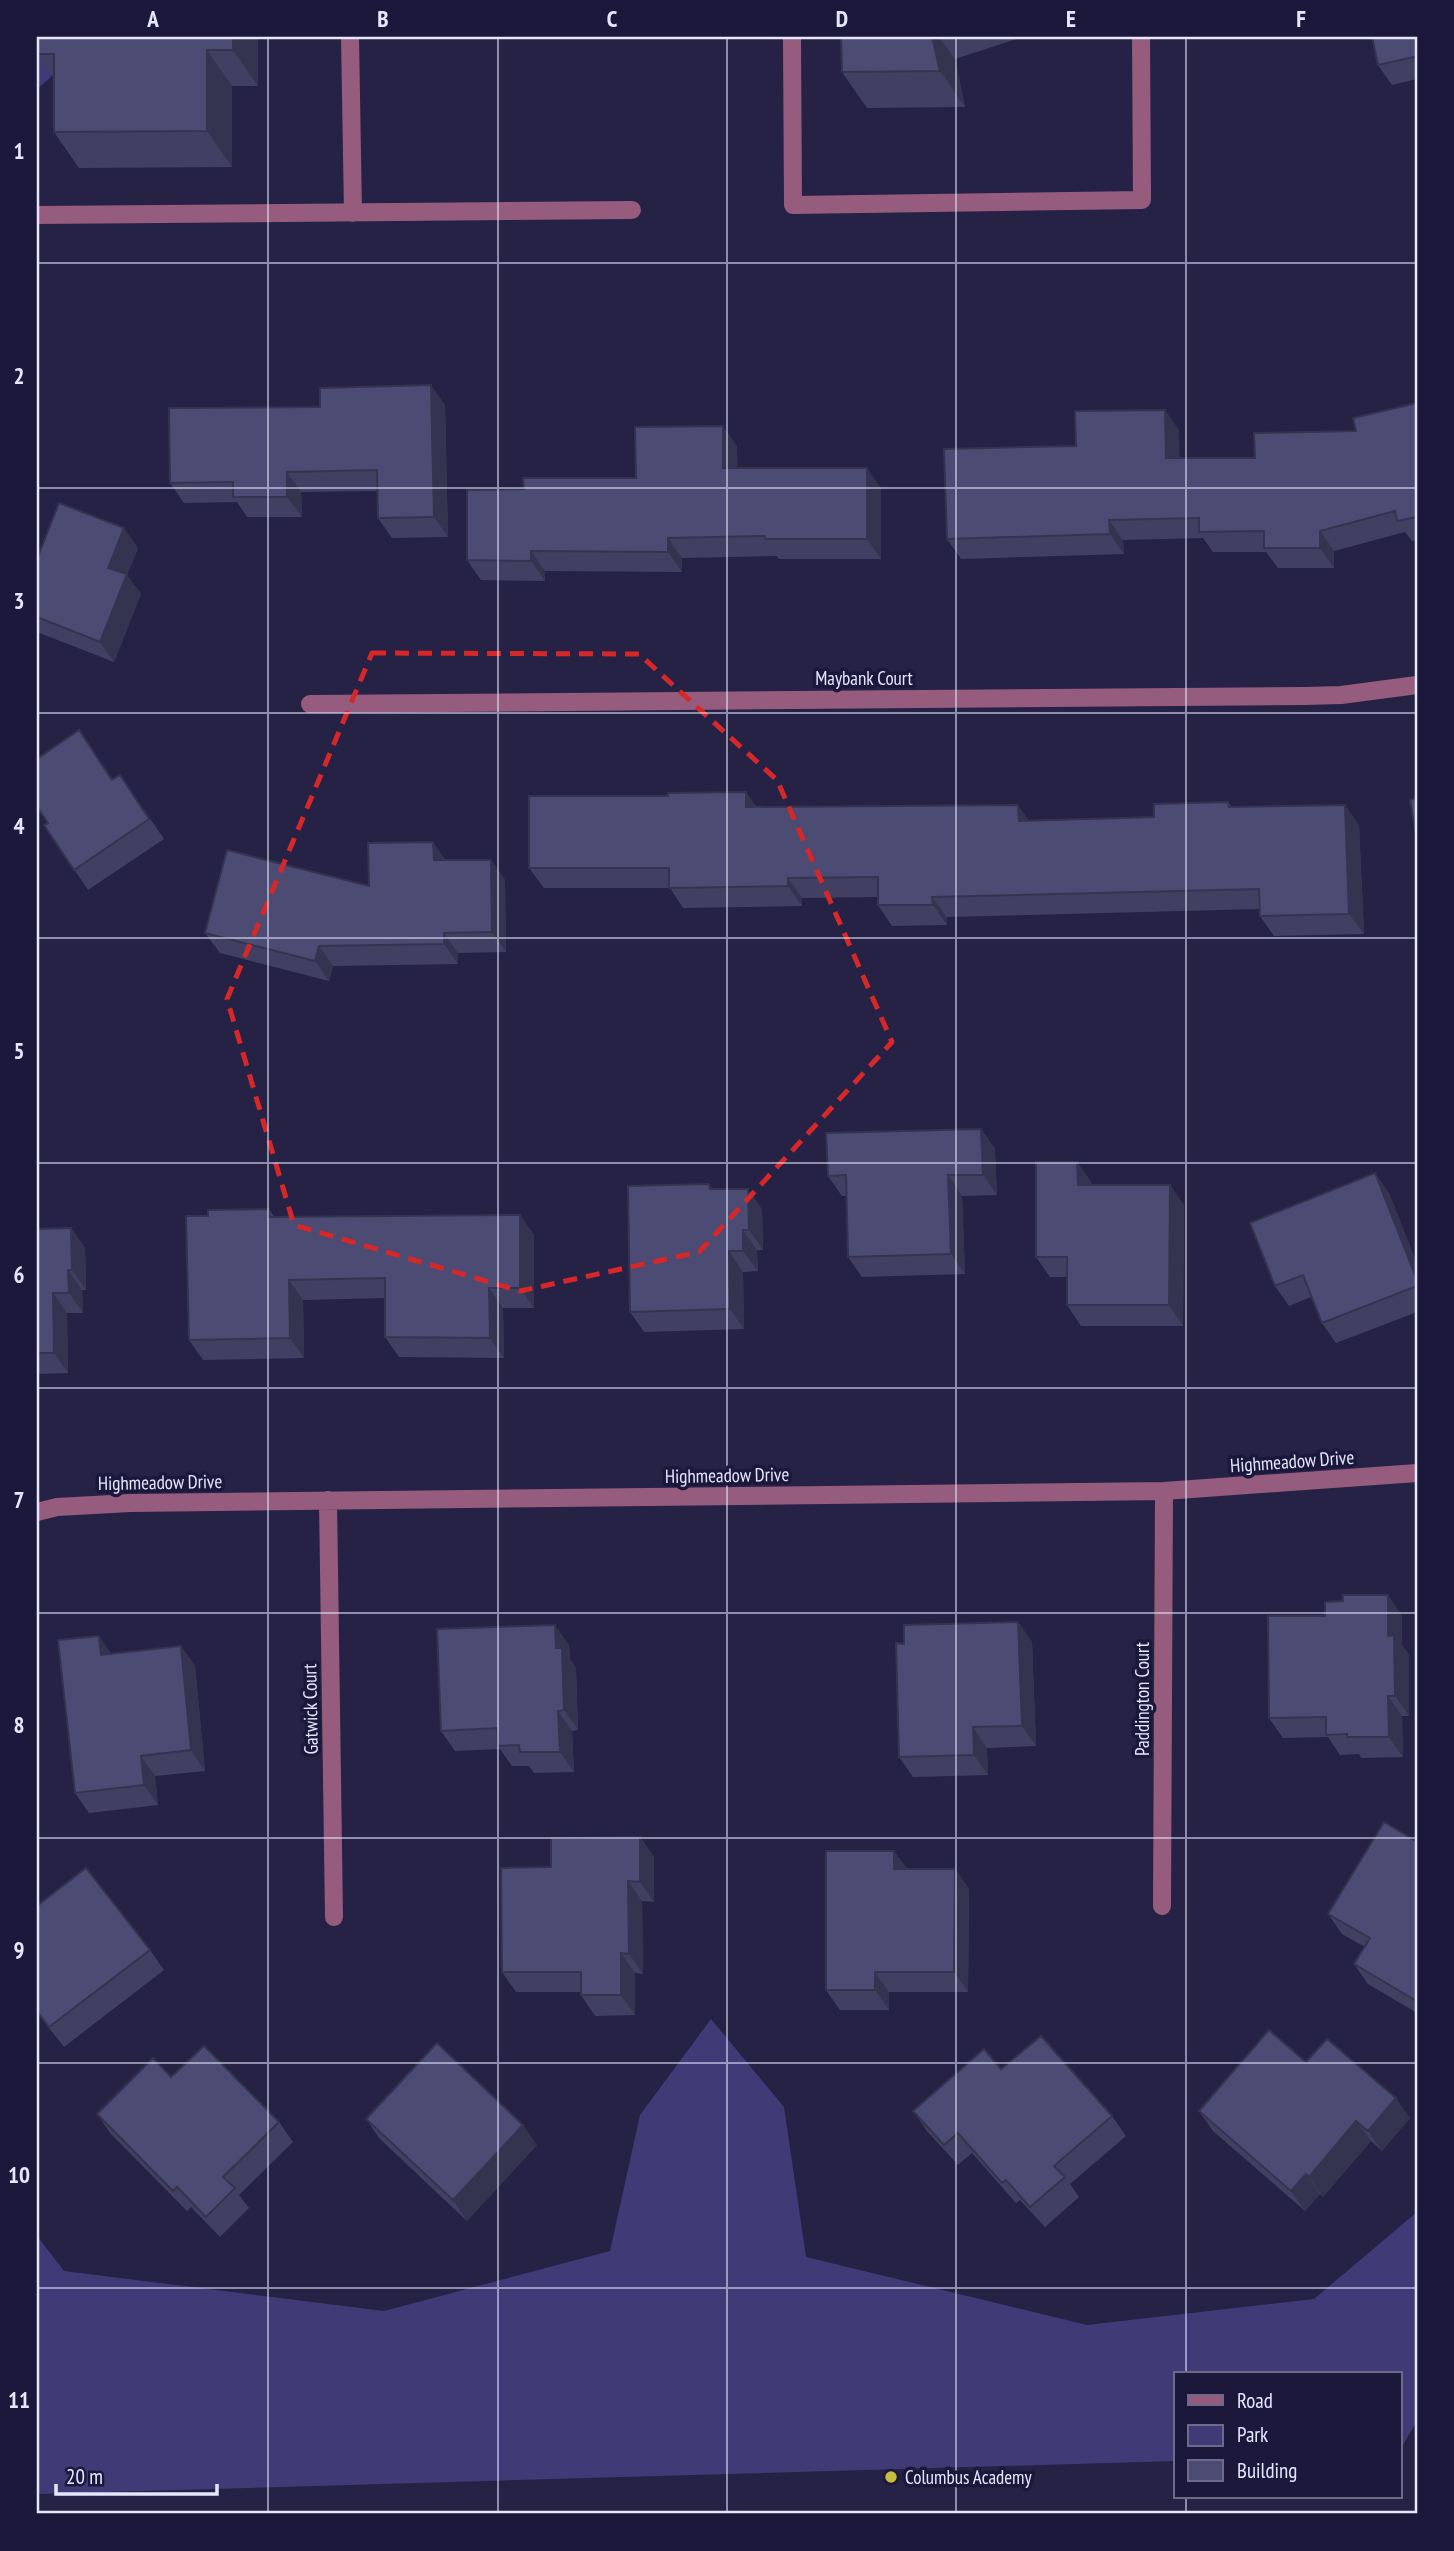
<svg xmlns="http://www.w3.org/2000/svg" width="1454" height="2551" font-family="'PT Sans Narrow',sans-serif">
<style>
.green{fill:#403b76}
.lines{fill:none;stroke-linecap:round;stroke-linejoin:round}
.minor{stroke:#965c7e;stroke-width:18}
.wall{fill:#414063}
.shaded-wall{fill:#353450}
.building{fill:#4c4b73;stroke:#353450;stroke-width:2}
.marked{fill:none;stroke:#d62828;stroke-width:5;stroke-dasharray:14 9;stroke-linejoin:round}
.grid{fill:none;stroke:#e6e7ff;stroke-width:2;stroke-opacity:0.55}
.poi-dot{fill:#c6bc3c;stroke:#1c183b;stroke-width:2.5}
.labels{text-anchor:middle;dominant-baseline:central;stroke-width:7;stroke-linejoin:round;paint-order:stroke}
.street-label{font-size:19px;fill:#e6e7ff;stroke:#1c183b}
.poi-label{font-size:19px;fill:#e6e7ff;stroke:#1c183b;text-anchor:start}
.neatline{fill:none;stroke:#e6e7ff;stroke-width:2.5}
.grid-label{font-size:23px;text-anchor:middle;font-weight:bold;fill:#e6e7ff}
</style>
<rect width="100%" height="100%" fill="#252246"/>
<path class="green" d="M37 37 58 61 50 78 37 89Z
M711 2019 784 2107 806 2257 1087 2325 1314 2299 1417 2212V2421L1400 2450V2374H1176V2461L37 2494V2236L64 2271 384 2311 610 2251 640 2115Z"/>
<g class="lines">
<path class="minor" d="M350 37 353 213
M792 37 793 205 1142 200 1141 37
M37 215 632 210
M310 704 1305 696 1341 695 1417 685
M328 1500 334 1917
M37 1512 57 1507 130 1503 1164 1491 1417 1473
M1162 1906 1164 1491"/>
</g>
<path class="wall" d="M258 37V86H232V167L79 168 54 132V79L37 54Z
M841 37H1023L955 59 965 107 867 108 842 72Z
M1417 37V79L1392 85 1378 65Z
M1417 403V540L1412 541 1405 532 1334 551V568H1278L1266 552H1213L1203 538 1123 540 1124 554 961 559 947 539 1076 446 1179 430V458H1255L1356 431Z
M445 405 448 537 392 538 378 518 377 491 301 492 302 517H247L237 502 184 503 170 483Z
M737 446V468L881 488V559H779L777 556 682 558V572L545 571V581L481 580 467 560 524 489 636 478Z
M138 548 127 575 141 594 114 662 37 632V559Z
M120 775 164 839 88 890 44 825Z
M746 792 756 807 1029 820 1154 817 1228 802 1232 807 1359 825 1364 934 1274 936 1260 916V909L947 917V925L892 926 878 905V897L802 898V906L683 908 670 888H544L529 868 668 796Z
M446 860H491L505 880 506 952 458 953V964L333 966 329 981 220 953 205 933 369 886Z
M981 1129 995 1149 997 1195 962 1196 965 1274 862 1277 848 1257 846 1196H842L828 1176Z
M1077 1162 1091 1182 1092 1185 1184 1205 1183 1326H1081L1067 1305V1277H1050L1036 1257Z
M709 1184 712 1189 762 1209 763 1250H757L758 1271 743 1272 744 1329 644 1332 630 1312Z
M1389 1193 1417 1264V1312L1336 1343 1322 1323 1311 1297 1289 1306 1275 1286Z
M269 1209 274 1217 520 1215 534 1235V1308H503L504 1358 399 1357 385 1337V1298L303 1300 304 1358 203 1360 189 1340 208 1216Z
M71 1228 85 1248 86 1290H82L83 1313H67L68 1373 37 1374V1229Z
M1388 1595 1402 1616V1645L1409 1655V1716H1402L1403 1757 1361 1758 1359 1754 1340 1755 1328 1737 1283 1738 1269 1718 1325 1616 1343 1601Z
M1018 1622 1032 1642 1036 1746 987 1748 988 1775 913 1777 899 1757 904 1644Z
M569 1645 570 1659 576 1668 578 1730 572 1731 574 1772 534 1773 529 1766H512L500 1749 455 1751 441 1731Z
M181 1646 195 1666 205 1771 155 1776 158 1805 89 1813 75 1793 112 1654Z
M640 1837 654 1857V1902L642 1901 643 1974 635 1973V2015L595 2016 581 1995V1992H516L502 1972 551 1867Z
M1417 1842V2013L1368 1984 1354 1964 1365 1947 1342 1934 1328 1914Z
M907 1869H955L969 1889 968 1992H889V2010H840L826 1990Z
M37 1906 150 1950 164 1970 64 2047 37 2013Z
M1306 2062 1410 2118 1382 2151 1371 2141 1323 2197 1320 2194 1305 2211 1213 2131 1199 2111Z
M1001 2069 1112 2116 1126 2136 1070 2184 1079 2197 1045 2227 1020 2200 1016 2203 972 2153 958 2165 927 2131 913 2111Z
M171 2077 279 2122 293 2142 239 2195 249 2208 220 2237 191 2207 187 2211 111 2134 97 2114Z
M366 2119 537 2145 467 2221 380 2139Z"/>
<path class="shaded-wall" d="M233 37H258V86L233 50Z
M932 37H939L955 59 965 107 940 71Z
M207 50 232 86V167L207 131Z
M431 385 445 405 448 537 434 517Z
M1165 410 1179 430 1180 478 1166 458Z
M723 426 737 446 738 488 723 468Z
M867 468 881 488V559L867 539Z
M287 472 301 492 302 517 287 497Z
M1109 520 1123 540 1124 554 1110 534Z
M124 528 138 548 127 575 141 594 114 662 100 642 108 568Z
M1320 531 1334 551V568L1320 548Z
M668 538 682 558V572L668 552Z
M531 551 545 571V581L531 561Z
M746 792 760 812 746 807Z
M1018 805 1032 825 1019 821Z
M1345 805 1359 825 1364 934 1349 914Z
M433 842 447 862 434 860Z
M491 860 505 880 506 952 492 932Z
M788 878 802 898V906L788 886Z
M932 897 947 917V925L933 905Z
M444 933 458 953V964L444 944Z
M319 946 333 966 329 981 315 961Z
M981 1129 995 1149 997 1195 983 1175Z
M1077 1162 1091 1182 1092 1205 1078 1185Z
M1375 1173 1389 1193 1417 1264V1280Z
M948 1175 962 1196 965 1274 951 1254Z
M1170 1185 1184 1205 1183 1326 1169 1305Z
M748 1189 762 1209 763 1250 749 1230Z
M520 1215 534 1235V1308L520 1288Z
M71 1228 85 1248 86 1290 72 1270Z
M743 1230 757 1250 758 1271 743 1251Z
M729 1251 743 1272 744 1329 730 1309Z
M68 1270 82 1290 83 1313 69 1293Z
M289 1280 303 1300 304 1358 290 1338Z
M489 1288 503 1308 504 1358 490 1338Z
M53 1293 67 1313 68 1373 54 1353Z
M1388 1595 1402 1616V1645L1409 1655V1716L1395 1696 1388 1636Z
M1018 1622 1032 1642 1036 1746 1022 1726Z
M555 1625 569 1645 570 1659 576 1668 578 1730 564 1710 556 1648Z
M99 1636 113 1656 101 1655Z
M181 1646 195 1666 205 1771 191 1750Z
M1388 1696 1402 1716 1403 1757 1389 1737Z
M558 1711 572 1731 574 1772 560 1752Z
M973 1727 987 1748 988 1775 974 1755Z
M141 1756 155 1776 158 1805 144 1785Z
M640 1837 654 1857V1902L640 1882Z
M894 1851 909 1871 894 1869Z
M955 1869 969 1889 968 1992 954 1972Z
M628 1881 642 1901 643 1974 629 1954Z
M621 1953 635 1973V2015L621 1995Z
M875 1972 889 1992V2010L875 1990Z
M1396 2098 1410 2118 1382 2151 1368 2131Z
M1356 2121 1371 2141 1323 2197 1309 2177Z
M523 2125 537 2145 467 2221 453 2200Z
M1306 2174 1320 2194 1305 2211 1291 2191Z"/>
<path class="building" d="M37 37H233V50H207V131L54 132V54H37Z
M841 37H932L940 71 842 72Z
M1372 37H1417V63L1414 57 1378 65Z
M431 385 434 517 378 518 377 470 287 472V497H233V482L170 483 169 408 320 407V388Z
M1417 403V517L1397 521 1395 511 1320 531V548H1264V531L1199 532V518L1109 520 1110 534 947 539 944 449 1076 446 1075 411 1165 410 1166 458H1255L1254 433 1356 431 1353 418Z
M723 426V468H867V539H765V536L668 538V552L531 551V561L467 560V490L524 489 523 478H636L635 427Z
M59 503 124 528 108 568 127 574 100 642 37 617V559Z
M79 730 112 780 120 775 149 819 74 870 44 825 48 823 37 807V759Z
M746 792V807L1018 805 1019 821 1154 817V804L1228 802 1229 807 1345 805 1349 914 1260 916 1259 889 932 897 933 905H878V877L788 878V886L669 888V868H529V796H668V793Z
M1417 798V840L1410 800Z
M433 842 434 860H491L492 932 444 933V944L319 946 315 961 205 933 227 850 369 886 368 843Z
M981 1129 983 1175H948L951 1254 848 1257 846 1175 828 1176 826 1133Z
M1036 1162H1077L1078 1185H1170L1169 1305H1067V1257H1036Z
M1375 1173 1417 1280V1286L1322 1323 1303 1275 1275 1286 1250 1223Z
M709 1184 710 1189H748L749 1230H743V1251H729L730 1309 630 1312 628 1186Z
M269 1209V1217L520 1215V1288H489L490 1338 385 1337V1278L289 1280 290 1338 189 1340 186 1216H208V1210Z
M71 1228 72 1270H68L69 1293H53L54 1353H37V1229Z
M1343 1595H1388V1636L1394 1635 1395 1696H1388L1389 1737H1347V1734L1326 1735V1717L1269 1718 1268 1616H1325V1602L1343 1601Z
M1018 1622 1022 1726 973 1727 974 1755 899 1757 896 1643 904 1644V1625Z
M555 1625 556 1648H562L564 1710 558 1711 560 1752H520L519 1745 498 1746 497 1728 441 1731 437 1629Z
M99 1636 101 1655 181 1646 191 1750 141 1756 144 1785 75 1793 58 1640Z
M1384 1822 1417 1842V1996L1415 2000 1354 1964 1370 1938 1328 1914Z
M640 1837V1882L628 1881 629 1954 621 1953V1995H581V1972H502L501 1868 551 1867V1838Z
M826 1851H894V1869H955L954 1972H875V1990H826Z
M86 1868 150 1950 49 2027 37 2011V1906Z
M1269 2030 1306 2062 1327 2039 1396 2098 1368 2131 1356 2121 1309 2177 1306 2174 1291 2191 1199 2111Z
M1041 2036 1112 2116 1054 2166 1065 2177 1030 2207 1006 2180 1002 2183 958 2133 944 2145 913 2111 984 2049 1001 2069Z
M437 2043 523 2125 453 2200 366 2119Z
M204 2046 279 2122 223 2177 235 2188 206 2217 177 2187 173 2191 97 2114 153 2058 171 2077Z"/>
<path class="marked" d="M372 653 639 654 777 780 892 1042 699 1252 520 1291 294 1225 227 999Z"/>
<path class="grid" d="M268 37V2514M498 37V2514M727 37V2514M956 37V2514M1186 37V2374M37 263H1417M37 488H1417M37 713H1417M37 938H1417M37 1163H1417M37 1388H1417M37 1613H1417M37 1838H1417M37 2063H1417M37 2288H1417M1186 2497V2514"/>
<circle class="poi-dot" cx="891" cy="2477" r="7"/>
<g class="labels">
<g class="street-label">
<text x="864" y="678">Maybank Court</text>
<text transform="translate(1292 1461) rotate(-4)">Highmeadow Drive</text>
<text transform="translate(727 1475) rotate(-1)">Highmeadow Drive</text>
<text transform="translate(160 1482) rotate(-1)">Highmeadow Drive</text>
<text transform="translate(1142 1699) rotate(-90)">Paddington Court</text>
<text transform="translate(310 1709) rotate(-91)">Gatwick Court</text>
</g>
<g class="poi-label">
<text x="905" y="2477">Columbus Academy</text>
</g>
</g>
<rect width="1454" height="2551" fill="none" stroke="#1c183b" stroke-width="77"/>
<rect x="1174" y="2372" width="228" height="126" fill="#1c183b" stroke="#6d6b89" stroke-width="2"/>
<rect x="1188" y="2395" width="35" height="10" fill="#965c7e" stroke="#6d6b89" stroke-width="2"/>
<text x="1237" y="2408" font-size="21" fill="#e6e7ff">Road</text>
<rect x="1188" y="2425" width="35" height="21" fill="#403b76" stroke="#6d6b89" stroke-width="2"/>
<text x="1237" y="2442" font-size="21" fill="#e6e7ff">Park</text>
<rect x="1188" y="2460" width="35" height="21" fill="#4c4b73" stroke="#6d6b89" stroke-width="2"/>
<text x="1237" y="2478" font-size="21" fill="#e6e7ff">Building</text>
<path d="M56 2484v10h161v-10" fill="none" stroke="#e6e7ff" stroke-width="3.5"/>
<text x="66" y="2484" font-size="21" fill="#e6e7ff" stroke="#1c183b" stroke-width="5" paint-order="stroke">20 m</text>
<rect x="38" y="38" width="1378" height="2474" class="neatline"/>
<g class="grid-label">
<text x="153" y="27">A</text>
<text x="383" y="27">B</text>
<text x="612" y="27">C</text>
<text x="842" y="27">D</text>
<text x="1071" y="27">E</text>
<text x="1301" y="27">F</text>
<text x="19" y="159">1</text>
<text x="19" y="384">2</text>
<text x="19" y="609">3</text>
<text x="19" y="834">4</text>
<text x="19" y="1059">5</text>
<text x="19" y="1283">6</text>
<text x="19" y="1508">7</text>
<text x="19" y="1733">8</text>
<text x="19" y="1958">9</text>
<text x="19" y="2183">10</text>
<text x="19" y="2408">11</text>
</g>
</svg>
